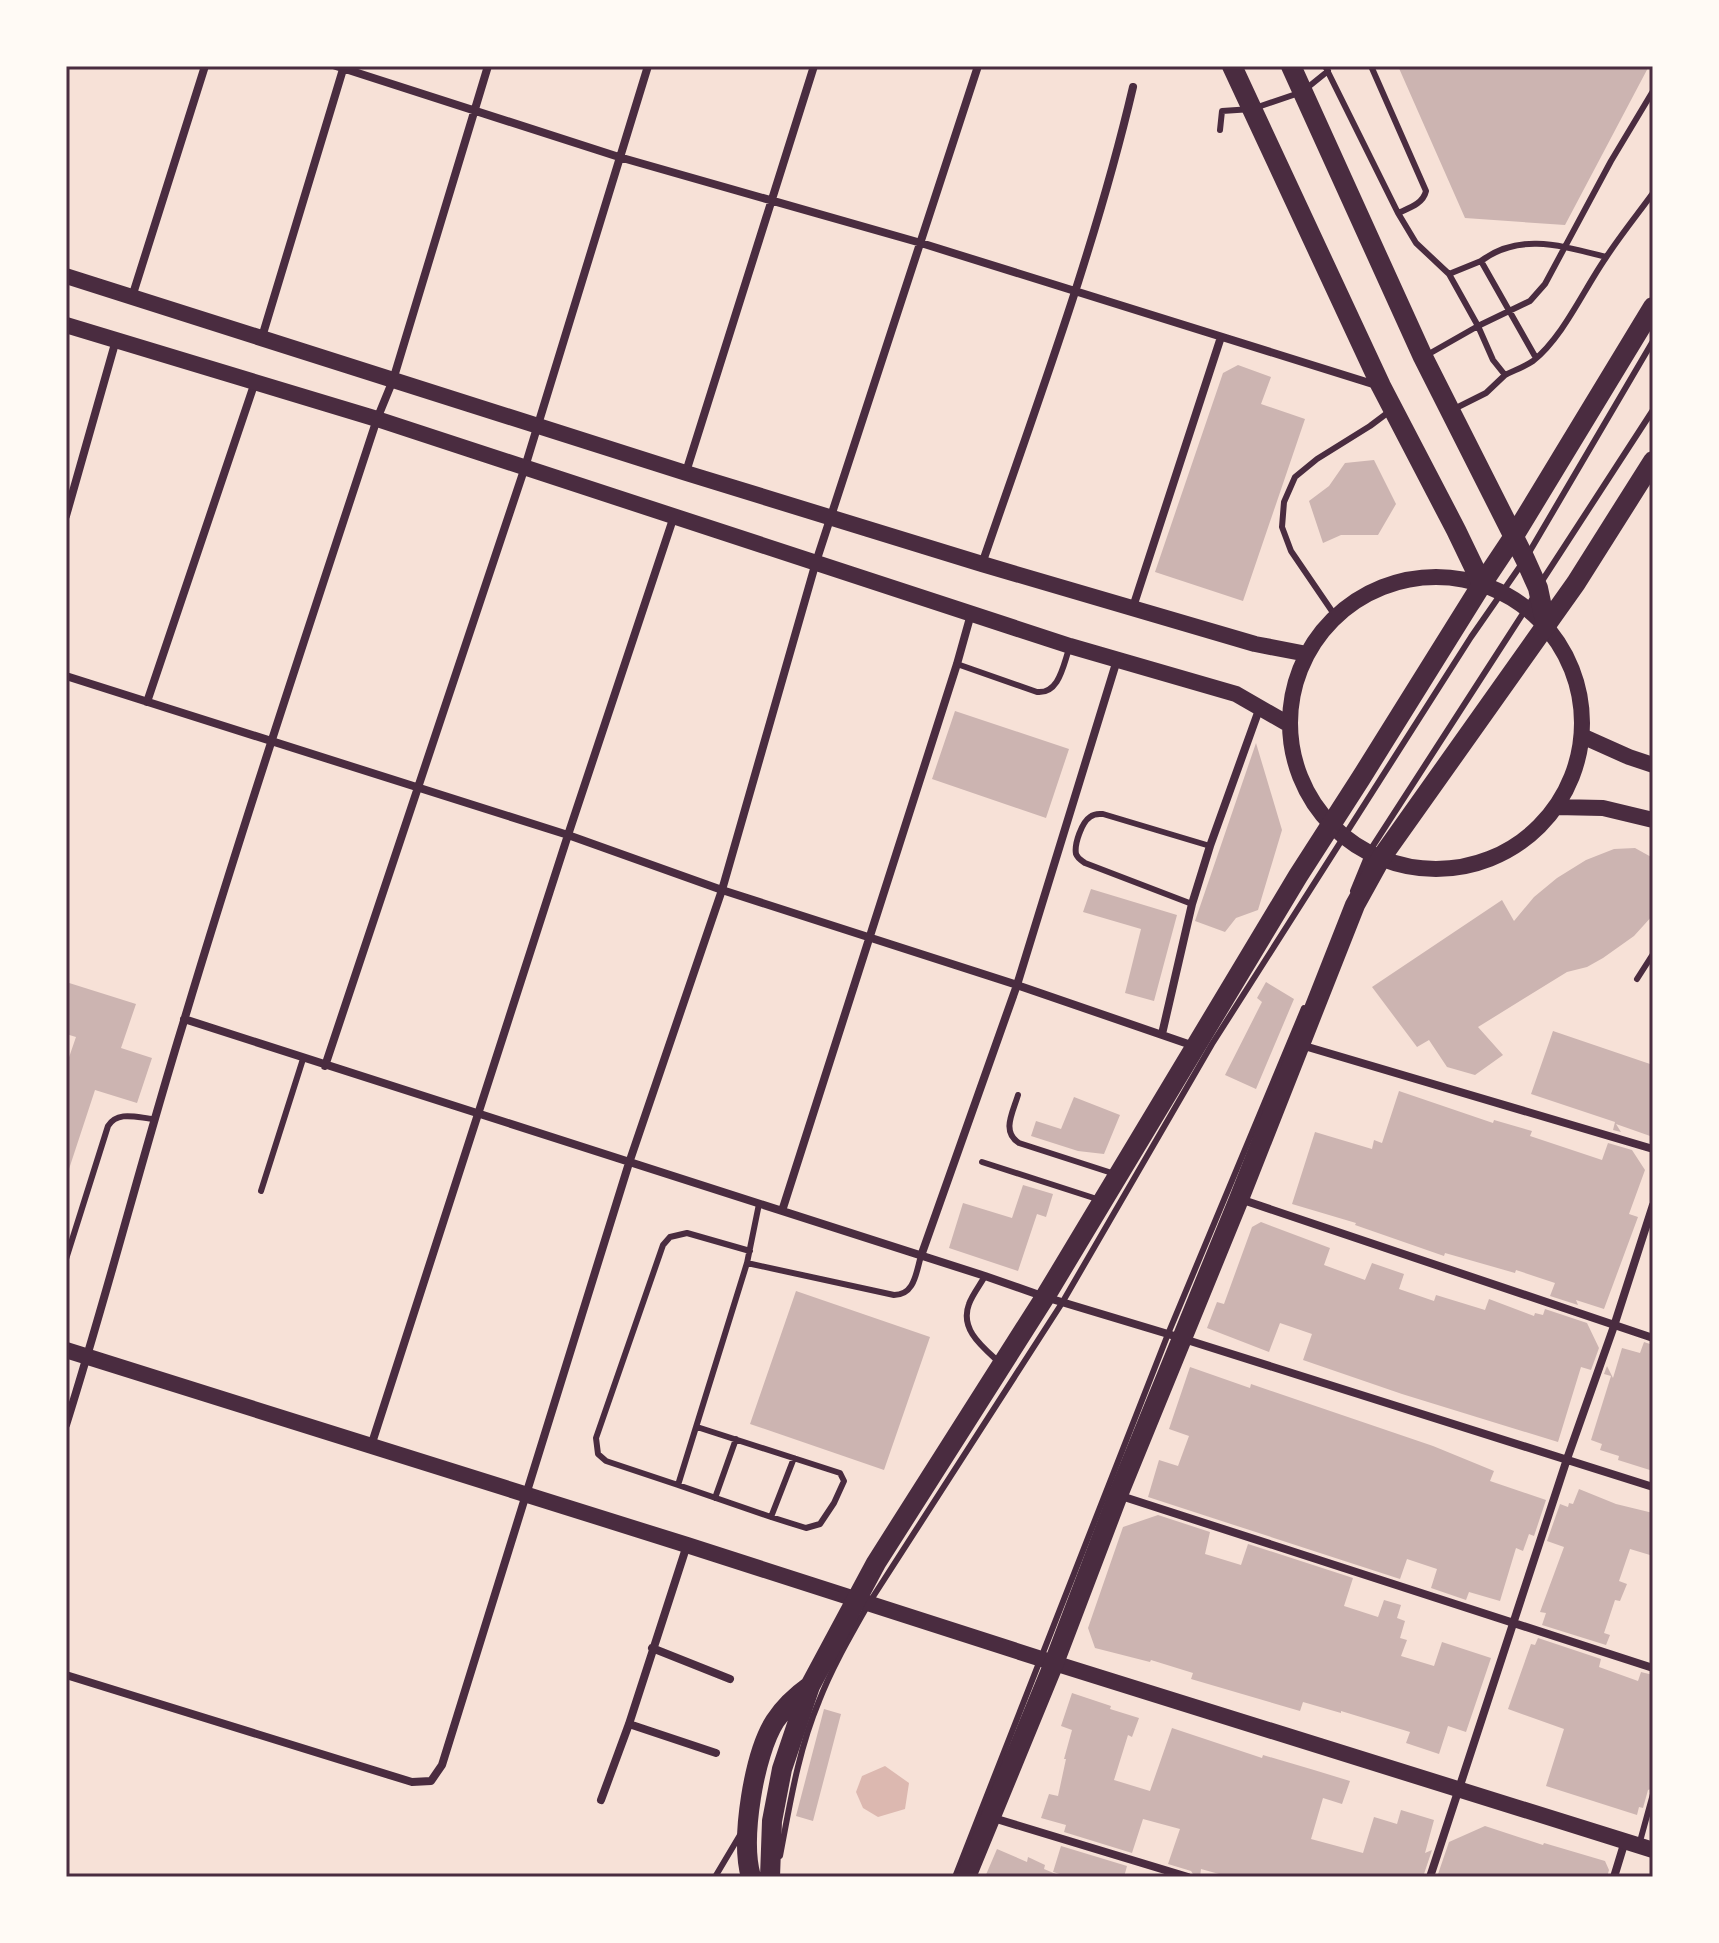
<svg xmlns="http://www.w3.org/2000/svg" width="1719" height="1943" font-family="'DM Sans',sans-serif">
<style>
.water{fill:#dcb8b0}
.building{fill:#ccb4b1}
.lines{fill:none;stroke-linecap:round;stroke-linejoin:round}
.service{stroke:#4a2c40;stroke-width:6}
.minor{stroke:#4a2c40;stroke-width:8}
.secondary{stroke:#4a2c40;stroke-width:16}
.primary{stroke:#4a2c40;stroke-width:20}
.neatline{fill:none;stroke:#4a2c40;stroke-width:3}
</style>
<rect width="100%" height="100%" fill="#f7e1d7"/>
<path class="water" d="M885 1766 909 1783 905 1809 878 1817 863 1808 856 1792 862 1776Z"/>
<path class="building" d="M1398 66H1649L1565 225 1465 218Z
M1238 365 1271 377 1261 404 1305 419 1243 601 1155 572 1223 373Z
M1374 460 1396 504 1378 535H1341L1323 543 1309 501 1329 486 1345 463Z
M955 711 1069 749 1046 818 932 779Z
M1256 743 1282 830 1258 910 1236 918 1225 932 1195 921Z
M1635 848 1653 858V915L1634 936 1603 958 1587 967 1567 972 1478 1027 1503 1055 1475 1075 1447 1067 1429 1040 1417 1047 1372 987 1502 900 1514 921 1534 897 1557 878 1586 860 1614 849Z
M1091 889 1177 915 1154 1001 1125 993 1141 929 1083 912Z
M66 982 136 1004 121 1048 152 1058 137 1103 95 1090 69 1169 66 1168V1066L76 1037 66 1034Z
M1266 982 1294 999 1256 1089 1225 1075 1262 1002 1257 998Z
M1553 1031 1653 1065V1137L1616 1124 1621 1132 1613 1130 1615 1122 1531 1094Z
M1399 1091 1493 1123 1494 1120 1532 1131 1530 1136 1602 1160 1608 1143 1632 1150 1645 1170 1629 1214 1638 1217 1604 1309 1576 1300 1578 1305 1550 1296 1555 1283 1516 1270 1515 1273 1445 1253 1444 1256 1355 1225 1356 1223 1292 1204 1315 1132 1372 1149 1374 1140 1382 1143Z
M1074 1097 1120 1115 1104 1154 1078 1151 1031 1136 1036 1121 1061 1129Z
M1023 1185 1053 1194 1046 1217 1037 1214 1018 1271 949 1248 963 1203 1012 1218Z
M1261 1222 1330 1248 1324 1265 1365 1280 1372 1263 1404 1274 1399 1289 1434 1301 1436 1295 1485 1310 1489 1299 1534 1316 1535 1313 1543 1315 1545 1309 1587 1323 1599 1348 1591 1370 1581 1367 1558 1442 1402 1394 1303 1360 1312 1334 1280 1323 1269 1352 1207 1328 1217 1302 1224 1304 1252 1227Z
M796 1291 930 1337 884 1470 750 1424Z
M1644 1342 1653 1345V1471L1618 1460 1619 1456 1600 1450 1602 1444 1591 1440 1611 1376 1604 1374 1607 1366 1613 1378 1622 1348 1640 1353Z
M1190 1367 1250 1388 1251 1384 1433 1446 1494 1471 1490 1481 1546 1500 1534 1536 1529 1534 1523 1551 1516 1548 1500 1601 1469 1592 1466 1600 1431 1588 1437 1569 1407 1559 1400 1579 1148 1497 1159 1460 1178 1466 1189 1436 1169 1429Z
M1579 1489 1616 1504 1653 1513V1545L1650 1555 1630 1549 1619 1581 1627 1584 1620 1601 1615 1600 1604 1633 1610 1635 1606 1645 1542 1625 1546 1613 1540 1612 1564 1547 1547 1541 1560 1504 1568 1507 1569 1503 1573 1504Z
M1158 1515 1210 1532 1205 1554 1241 1565 1248 1544 1353 1578 1344 1606 1378 1617 1384 1600 1401 1605 1397 1618 1405 1621 1400 1638 1407 1640 1401 1656 1434 1666 1442 1642 1491 1658 1466 1732 1448 1726 1439 1754 1406 1743 1410 1732 1341 1711V1713L1303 1702 1300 1711 1191 1679 1193 1673 1151 1660 1150 1662 1095 1648 1088 1628 1123 1527Z
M1538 1638 1601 1659 1599 1667 1638 1681 1641 1672 1653 1675V1788L1648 1790 1643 1808 1639 1807 1637 1815 1546 1786 1564 1729 1508 1709 1531 1644 1535 1645Z
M1072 1693 1111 1706 1110 1709 1139 1718 1132 1737 1128 1735 1114 1780 1150 1791 1172 1728 1262 1758 1263 1755 1314 1770 1350 1781 1342 1804 1323 1798 1311 1839 1363 1853 1374 1817 1397 1824 1401 1810 1434 1820 1425 1853 1432 1850 1423 1877H1230L1201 1869 1200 1877H1195L1191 1871 1168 1864 1180 1829 1143 1819 1132 1853 1064 1832 1066 1825 1041 1818 1049 1794 1058 1796 1066 1759H1064L1072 1730 1061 1726Z
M824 1709 841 1714 813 1821 796 1816Z
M1485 1826 1543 1845 1544 1843 1605 1861 1609 1870 1607 1877H1437L1449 1842Z
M1061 1846 1127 1866 1124 1877H1070L1053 1872Z
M997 1849 1027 1862 1028 1857 1045 1865 1044 1869 1063 1877H985Z"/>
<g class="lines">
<path class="service" d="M1325 66 1398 213 1416 243 1449 274
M1371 66 1426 191C1423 204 1409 208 1398 213
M1220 130 1222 111 1252 109 1302 92 1328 71
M1481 261 1449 274 1478 326 1493 360 1505 375C1515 370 1524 367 1533 361 1563 337 1583 291 1605 259 1620 236 1637 215 1653 193
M1427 355 1478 326 1530 301 1545 284 1611 161 1653 91
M1536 358 1481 261C1520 232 1562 246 1606 257
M1452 410 1486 393 1505 375
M1527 556 1653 341
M1540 584 1653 410
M1336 617 1291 551 1282 527 1284 502 1295 477 1317 459 1370 426 1390 411
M957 664 1037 692C1059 694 1063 666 1069 649
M1353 891 1369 852 1533 598
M1192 904 1085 863C1081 860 1078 859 1076 854 1074 844 1082 822 1090 817 1095 813 1098 814 1103 814L1210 846
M1637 979 1653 954
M1018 1095C1013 1112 1001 1132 1019 1143L1115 1174
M982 1162 1100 1200
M261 1191 303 1059
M750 1251 687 1233 670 1237 663 1245 596 1438 598 1454 606 1461 678 1485 747 1263 759 1204
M66 1259 108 1126C118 1110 138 1118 154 1119
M747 1263 894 1295C915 1295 916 1272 921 1256
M985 1276C980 1285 972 1295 969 1304 959 1330 984 1348 1000 1363
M678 1485 771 1517 806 1528 820 1524 834 1503 844 1481 840 1473 697 1427
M715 1498 736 1439
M771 1517 794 1458
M1639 1845 1653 1794
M780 1856C790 1804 798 1751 819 1701 832 1667 851 1635 869 1603L1062 1303 1212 1044 1471 637 1521 565
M715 1877 740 1835
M955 1877 1168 1334 1304 1008"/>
<path class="minor" d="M336 66 619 157 921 243 1376 385
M132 297 205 66
M262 337 344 66
M686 472 814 66
M66 516 116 340
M982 564C1036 406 1095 249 1133 87
M1133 607 1221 337
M66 676 568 835 722 890 1017 985 1194 1046
M147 702 255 382
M184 1019 985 1276 1045 1297 1168 1334 1653 1487
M1162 1034 1192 904 1210 846 1260 707
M1301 1045 1653 1149
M325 1066 525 467 648 66
M1240 1199 1653 1338
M782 1211 957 664 971 614
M921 1256 1017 985 1117 660
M66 1425C108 1292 142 1157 183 1024 244 821 311 620 377 419L393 380 488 66
M371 1446 568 835 674 516
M1118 1495 1653 1668
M652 1648 730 1679
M66 1675 412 1782 431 1781 442 1765 629 1163 722 890 816 562 978 66
M629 1724 716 1753
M601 1800 629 1724 687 1545
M990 1817 1188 1877
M1430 1877 1567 1459 1614 1326 1653 1205
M1614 1877 1625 1841"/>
<path class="secondary" d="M66 276 686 473 982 564 1255 644 1307 654
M66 325 377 419 1070 646 1236 694 1290 725
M1290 723a146 146 0 1 1 292 0a146 146 0 1 1-292 0Z
M1582 736 1629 757 1653 765
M1556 807 1603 808 1653 820
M66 1350 687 1545 1054 1663 1653 1850"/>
<path class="primary" d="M1232 66 1381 386 1456 530 1482 584
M1291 66 1423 357 1525 559 1538 588 1546 626
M751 1877C740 1839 754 1754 775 1721 785 1706 796 1696 810 1686
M770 1877 772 1821 782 1769 810 1686 876 1563 1045 1297 1298 876 1361 778 1482 584 1514 536 1653 307
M966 1877 1054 1663 1118 1495 1239 1199 1355 905 1381 858 1576 583 1653 461"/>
</g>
<rect width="1719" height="1943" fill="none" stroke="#fffaf5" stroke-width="136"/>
<rect x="68" y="68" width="1583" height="1807" class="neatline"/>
</svg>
